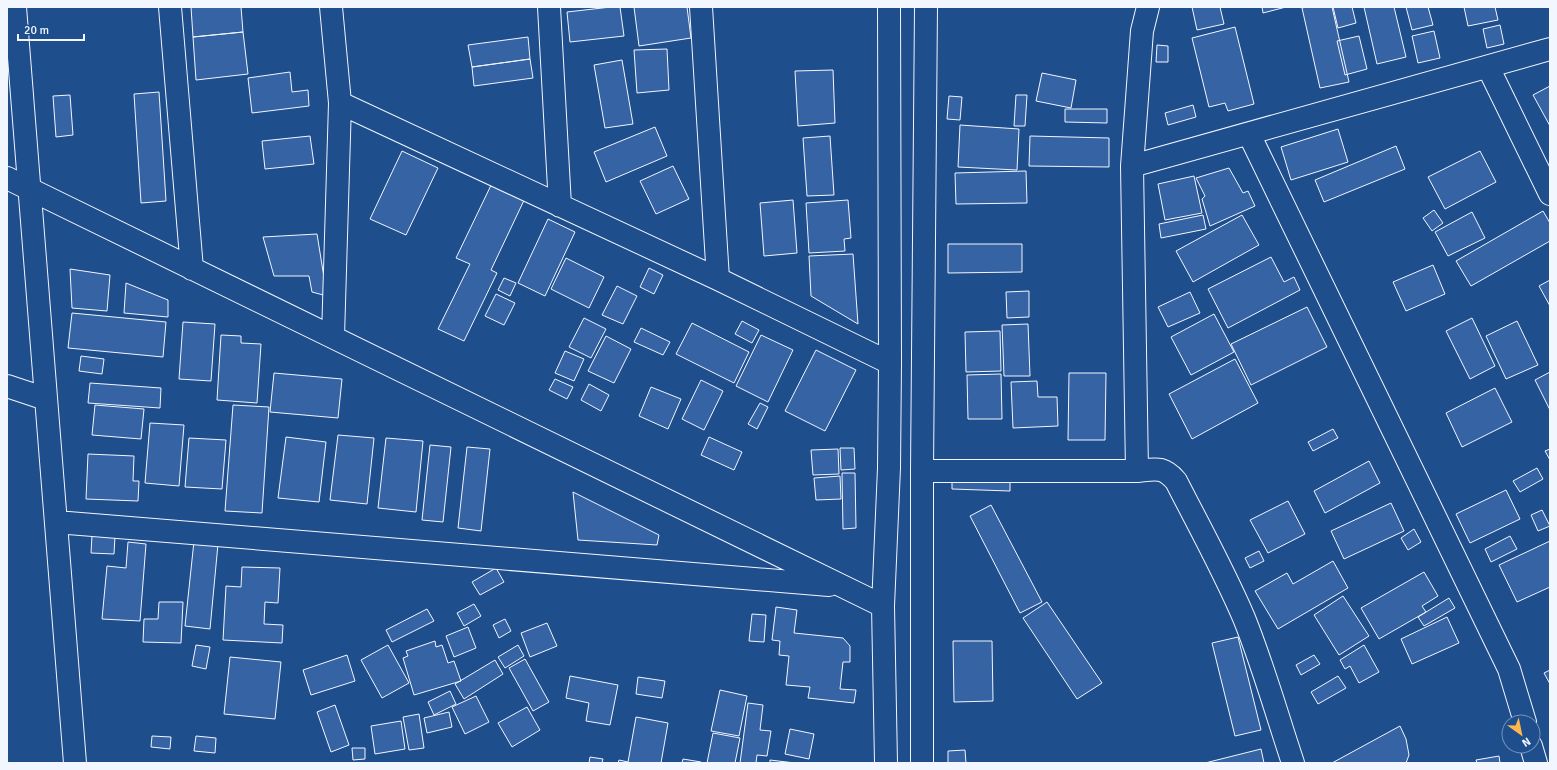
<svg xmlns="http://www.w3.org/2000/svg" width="1557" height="770" font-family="Signika,sans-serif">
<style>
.building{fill:#3563a3;stroke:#f2f6ff}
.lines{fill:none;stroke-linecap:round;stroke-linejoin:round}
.minor-casing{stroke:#f2f6ff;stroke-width:24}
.minor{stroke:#1f4e8c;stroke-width:22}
</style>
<rect width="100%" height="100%" fill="#1f4e8c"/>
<path class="building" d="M191 7H241L243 32 193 37Z
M611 7H620L624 36 570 42 567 12Z
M634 7H687L691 38 639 46Z
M1192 7H1220L1224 24 1197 30Z
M1262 7H1286L1263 13Z
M1306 7H1332L1349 82 1320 88 1302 8Z
M1333 7H1352L1356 23 1338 28Z
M1364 7H1394L1406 57 1377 64Z
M1406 7H1428L1433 25 1412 30Z
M1464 7H1495L1498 20 1468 26Z
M1500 25 1504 44 1487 48 1483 29Z
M1235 27 1254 104 1228 111 1225 103 1209 107 1192 38Z
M1434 31 1440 58 1418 63 1412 36Z
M243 32 248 74 196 80 193 37Z
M1359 36 1367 69 1345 75 1337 41Z
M528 37 530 59 472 67 468 45Z
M1157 45 1168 46V62H1156Z
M667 49 669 90 637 93 634 50Z
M530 59 533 78 474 86 472 67Z
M622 60 633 124 605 128 594 65Z
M833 70 835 123 798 126 795 71Z
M290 72 292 92 308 90 309 106 252 113 248 78Z
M1042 73 1076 80 1071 108 1036 101Z
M1550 86V126L1533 95Z
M159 92 166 201 141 203 134 94Z
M70 95 73 135 56 137 53 96Z
M1016 95H1027L1025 126H1014Z
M949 96 962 97 960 120 947 119Z
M1193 105 1196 117 1168 125 1165 113Z
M1065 109H1107V123L1065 122Z
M960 125 1019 129 1017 170 958 167Z
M655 127 667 156 606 182 594 152Z
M1338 129 1348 162 1291 180 1281 147Z
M310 136 314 164 265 169 262 141Z
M830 136 834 195 807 196 803 138Z
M1030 136 1109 138V167L1029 166Z
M1396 146 1405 169 1324 202 1315 180Z
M402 151 438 168 406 235 370 219Z
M1480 151 1496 182 1445 209 1428 177Z
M673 166 689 199 656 214 640 181Z
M1229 168 1243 193 1248 191 1255 206 1210 226 1202 199 1205 196 1196 178Z
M1026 171 1027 203 956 204 955 173Z
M1194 176 1202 213 1165 220 1158 184Z
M494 179 527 194 491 270 497 273 464 341 438 329 470 264 456 258Z
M793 200 797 253 764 256 760 203Z
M848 200 851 238 844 239 845 251 809 253 806 203Z
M1434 210 1443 223 1432 231 1423 218Z
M1543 211 1550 223V241L1471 286 1456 261Z
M1472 212 1485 238 1448 256 1435 232Z
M1203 215 1206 229 1161 238 1159 224Z
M1242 215 1259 245 1193 282 1176 251Z
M548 219 575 232 545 296 518 283Z
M317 234 327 296 312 292 309 276H274L263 237Z
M948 244H1022V272L948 273Z
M853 254 858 324 811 296 809 256Z
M1271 257 1284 282 1294 277 1300 290 1228 328 1208 289Z
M566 258 604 277 589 308 551 289Z
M1433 265 1445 294 1406 311 1393 282Z
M649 268 663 275 654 294 640 287Z
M70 269 110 275 107 311 72 308Z
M504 278 516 283 510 296 498 290Z
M1550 280V306L1539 286Z
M126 283 168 300V317L124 313Z
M617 286 637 296 623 324 602 315Z
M1029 291V317L1007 318 1006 292Z
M1190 292 1200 313 1168 327 1158 307Z
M496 294 515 303 504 325 485 316Z
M1307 307 1327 347 1251 385 1231 344Z
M72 313 166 322 163 357 68 348Z
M1214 314 1234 352 1191 375 1171 337Z
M584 318 606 329 591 358 569 347Z
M1472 318 1495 366 1470 379 1446 331Z
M742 321 759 330 752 343 735 334Z
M1517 321 1538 365 1506 379 1486 336Z
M183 322 215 324 211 381 179 379Z
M692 323 749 352 734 383 676 354Z
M1028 324 1030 376H1004L1002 325Z
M641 328 670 342 663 355 634 342Z
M1000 331 1001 371 966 372 965 332Z
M221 335 241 336V343L261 344 257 403 217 400Z
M761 335 793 350 768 402 736 386Z
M606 336 631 349 614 383 588 371Z
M816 350 856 370 825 431 785 411Z
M565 351 584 359 574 381 555 373Z
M81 356 104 359 102 374 79 371Z
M1235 359 1258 403 1192 439 1169 394Z
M1550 372V410L1535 380Z
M274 373 342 379 338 418 270 412Z
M1069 373H1106L1105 440H1068Z
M1001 374 1002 419H968L967 375Z
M555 379 573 387 567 399 549 390Z
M701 380 723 391 704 430 682 419Z
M1037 381 1038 397H1057L1058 426 1013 428 1011 382Z
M90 383 161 388 160 408 88 403Z
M589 384 609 395 601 411 581 400Z
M651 387 681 399 668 429 639 416Z
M1495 388 1512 422 1462 447 1446 413Z
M760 403 768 407 757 429 748 424Z
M95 405 144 409 141 439 92 435Z
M233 405 269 407 262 513 225 511Z
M150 423 184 425 179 486 145 483Z
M1333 429 1338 438 1313 451 1308 442Z
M338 435 374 438 367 504 330 500Z
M286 437 326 442 319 502 278 498Z
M709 437 742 452 734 470 701 455Z
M189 438 226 440 222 489 185 487Z
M386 438 423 441 416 512 378 508Z
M430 445 451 447 443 522 422 520Z
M467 447 490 449 481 531 458 528Z
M840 448H854L855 469 841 470Z
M838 449 839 474 813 475 811 450Z
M1550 449V460L1545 451Z
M88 454 134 456 133 481H139L138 501 86 499Z
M1369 461 1380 483 1325 513 1314 491Z
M1537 468 1543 479 1520 492 1513 481Z
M842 473H855L856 528 843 529Z
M952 474 1010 475V491L952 489Z
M840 476 841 499 816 500 814 478Z
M1506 490 1520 519 1470 543 1456 514Z
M573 492 659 535 657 545 578 540Z
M1288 501 1305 534 1268 553 1250 520Z
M1391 503 1404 531 1344 559 1331 531Z
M991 505 1042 602 1020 613 970 516Z
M1542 510 1550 526 1538 531 1531 515Z
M1414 529 1421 542 1408 550 1401 538Z
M92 535 115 536 114 554 91 553Z
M1510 536 1517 549 1491 562 1485 549Z
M194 541 218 544 210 629 185 626Z
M1550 541V587L1517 602 1499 565Z
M128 542 146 544 140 621 102 619 107 566 126 568Z
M1259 551 1264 561 1250 568 1245 558Z
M1333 561 1348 588 1278 629 1255 591 1287 573 1293 584Z
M242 567 280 568 278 603 265 602 264 624 283 625 282 643 223 640 226 586 241 587Z
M496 568 504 582 480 595 472 582Z
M1424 572 1438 596 1422 606 1426 612 1379 639 1361 608Z
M1343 596 1369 636 1339 655 1314 615Z
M1449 598 1455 608 1424 626 1418 617Z
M159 602H183L181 643 143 642 144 619H158Z
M1047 602 1102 683 1077 699 1023 618Z
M474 604 481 616 464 626 457 613Z
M776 607 797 610 794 633 843 638 850 646V662H843L840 689 856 690 854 703 808 698 810 687 786 685 789 656 779 655 780 641 772 640Z
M427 609 434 621 392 642 386 630Z
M752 614 766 615 764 642 749 641Z
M1447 617 1459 643 1412 664 1401 639Z
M505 619 511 631 499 638 493 625Z
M547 623 557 646 530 657 521 633Z
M468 627 476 648 454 657 446 636Z
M1238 637 1261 730 1235 736 1212 643Z
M435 641 436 647 442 645 448 663 454 661 461 681 414 695 403 658 408 656 406 651Z
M953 641H992L993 701 954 702Z
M196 645 210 647 206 669 192 666Z
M388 645 409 683 382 698 361 660Z
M518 645 524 656 505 668 498 657Z
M1364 645 1379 672 1359 683 1350 666 1345 669 1340 660Z
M347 655 355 681 311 695 303 670Z
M1314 655 1320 664 1301 675 1296 665Z
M230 657 281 662 275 719 224 714Z
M525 659 549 702 533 711 509 668Z
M495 660 503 674 464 699 455 684Z
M1550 670V684L1544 673Z
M570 676 618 685 610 725 586 721 589 703 566 698Z
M1338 676 1346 688 1318 704 1311 692Z
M638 677 665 681 662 698 636 694Z
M720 690 747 696 739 736 711 731Z
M450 691 456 704 434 715 428 702Z
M476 696 489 722 465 734 452 707Z
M748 703 763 705 760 730 771 731 767 756 757 755 756 763H740Z
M335 705 349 745 331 752 317 712Z
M527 707 540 730 512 747 498 723Z
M449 712 452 727 427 733 424 718Z
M419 714 424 748 409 750 403 717Z
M636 717 668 723 661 763H618L619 760 628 762Z
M401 721 405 749 375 754 371 726Z
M1400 726 1406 739 1409 755 1406 763H1332Z
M790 729 814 734 809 759 785 754Z
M713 733 740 738 735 763H707Z
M152 736 171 737 170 749 151 747Z
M196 736 216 738 215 753 194 751Z
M352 748H365V759L353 760Z
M1261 749 1264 763H1205Z
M965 750 966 763H948V751Z
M1499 756 1500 763H1477L1476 760Z
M590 757 603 759 602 763H589Z
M683 759 701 762V763H682Z
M770 760 795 763H770Z"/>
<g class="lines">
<defs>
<path id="minor" d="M15 7 75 763
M170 7 192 269
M331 7 340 103 333 337
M549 7 560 206
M701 7 718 279
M1148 7 1142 31 1132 166 1137 471C1156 469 1163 466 1176 481 1199 526 1224 571 1244 618 1263 665 1277 715 1293 763
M1488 67 1550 194
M340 103 718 279 890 363
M1249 134 1509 669 1525 722
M1132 166 1550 49
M7 178 883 606
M7 386 46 399
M922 471H1137
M56 522 829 585
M1531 746 1536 763
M886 763 883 606 889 468 890 363 889 7
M922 763V471L926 7"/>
</defs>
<use href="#minor" class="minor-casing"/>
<use href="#minor" class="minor"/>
</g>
<rect width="1557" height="770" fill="none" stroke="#f2f6ff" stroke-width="16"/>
<g transform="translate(1521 734) rotate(147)"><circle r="19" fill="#1f4e8c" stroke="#7391ba"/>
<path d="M0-3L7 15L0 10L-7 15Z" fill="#ffb74d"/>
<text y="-6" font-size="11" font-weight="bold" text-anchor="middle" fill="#f2f6ff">N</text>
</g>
<path d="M18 34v6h66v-6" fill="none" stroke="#f2f6ff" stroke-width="2"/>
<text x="24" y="34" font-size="12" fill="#f2f6ff" stroke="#1f4e8c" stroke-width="3" paint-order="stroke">20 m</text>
</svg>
